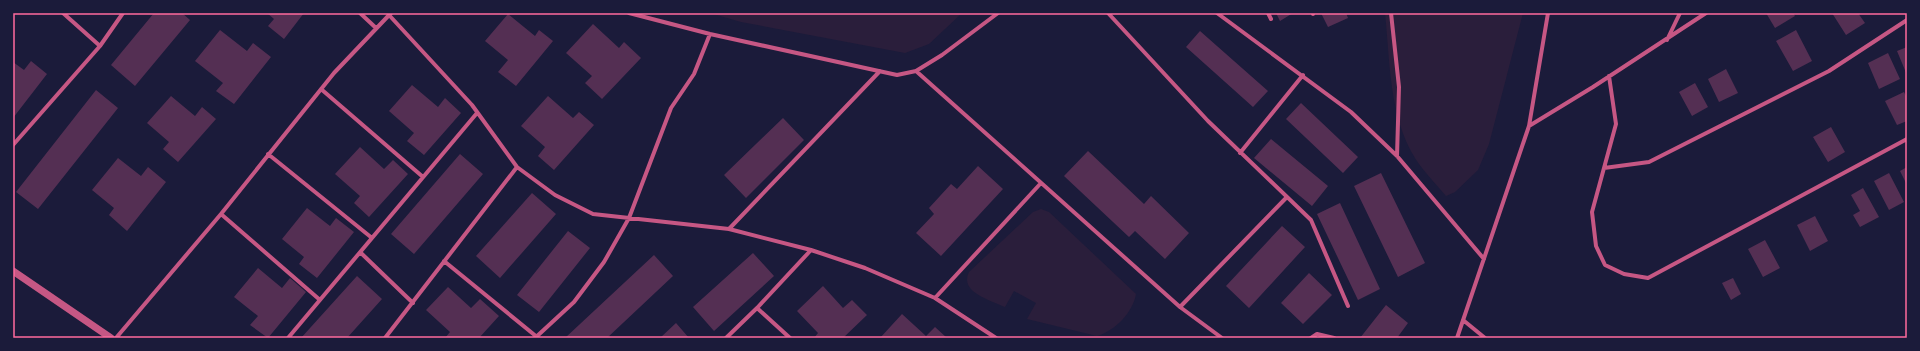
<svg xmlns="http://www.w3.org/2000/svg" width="1920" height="351" font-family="'Noto Sans',sans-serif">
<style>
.green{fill:#2a1e3b}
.building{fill:#542f53}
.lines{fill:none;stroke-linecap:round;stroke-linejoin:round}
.minor{stroke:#c65784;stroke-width:4}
.tertiary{stroke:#c65784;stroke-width:7}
.neatline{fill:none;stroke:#ff6b9d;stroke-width:1.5}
</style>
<rect width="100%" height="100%" fill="#1b1b3a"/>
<path class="green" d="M710 13H962L929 44 905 53 741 22Z
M1385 13H1523L1489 144 1478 170 1455 192 1446 196C1436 184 1424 172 1415 158 1389 116 1390 61 1385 13Z
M1041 209 1049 212 1136 294C1133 312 1115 331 1097 336L1027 319 1036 303 1014 291 1005 307C990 300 959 292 969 272L1033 212Z"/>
<path class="building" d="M154 13H182L190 20 135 86 111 65Z
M267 13H304L284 39 268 26 274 19Z
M1276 13H1293L1280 21Z
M1321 13H1346L1348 18 1328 27Z
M1766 13H1793L1795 16 1775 28Z
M1832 13H1858L1865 23 1846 35Z
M508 14 535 36 539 30 553 41 516 86 498 72 508 60 485 41Z
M593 24 619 48 624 42 641 58 602 99 585 83 592 76 566 53Z
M220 30 247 51 253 43 271 57 234 104 216 91 223 83 195 61Z
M1796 30 1812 61 1793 71 1776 41Z
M1200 31 1268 91 1253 107 1186 47Z
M1907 47V75L1897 51Z
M1888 53 1900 79 1879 89 1868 63Z
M31 61 47 74 13 118V62L24 70Z
M1726 69 1738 93 1719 102 1708 79Z
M1695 83 1708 107 1692 116 1679 92Z
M412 85 438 107 445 98 461 113 424 155 407 141 414 133 389 111Z
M96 90 118 108 38 209 16 192Z
M1904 92 1907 98V121L1897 125 1885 101Z
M171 96 195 116 202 107 216 119 178 162 163 149 169 142 147 123Z
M548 96 573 118 579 112 594 125 554 170 538 156 545 147 521 126Z
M1301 103 1358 157 1343 173 1286 119Z
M783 118 804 140 746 198 724 175Z
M1831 127 1845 152 1828 162 1813 137Z
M1271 139 1328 186 1312 206 1254 158Z
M360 147 384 169 393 160 408 174 369 217 354 203 360 196 335 174Z
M1088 151 1144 204 1151 196 1189 233 1165 259 1135 231 1129 237 1064 176Z
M460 154 483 174 414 254 391 234Z
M118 158 141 176 148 167 166 182 127 231 109 215 114 208 92 190Z
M978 166 1003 189 941 256 916 233 934 214 929 208 951 184 957 189Z
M1907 167V185L1900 171Z
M1381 173 1425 263 1398 277 1354 186Z
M1889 173 1904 202 1889 210 1874 181Z
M1863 188 1879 217 1860 227 1853 215 1860 211 1851 195Z
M532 193 556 214 500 278 476 256Z
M1340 203 1380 289 1358 300 1317 214Z
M307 208 330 226 336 218 354 232 317 278 299 264 304 257 282 239Z
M1815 216 1828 241 1810 251 1797 225Z
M1282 226 1305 247 1249 308 1226 286Z
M568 231 590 248 539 312 517 295Z
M1765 240 1780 268 1763 277 1748 249Z
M753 253 774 276 714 331 693 307Z
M654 255 673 276 607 338H565Z
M258 268 282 288 290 278 306 292 268 338 250 325 258 316 234 297Z
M1309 273 1332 295 1303 324 1281 303Z
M357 276 382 299 347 338H301Z
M1733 278 1741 294 1731 300 1722 283Z
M823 286 843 308 852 300 867 315 843 338H814L818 333 797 311Z
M448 287 471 308 480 299 499 316 479 338H445L450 332 426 310Z
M1386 305 1408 323 1397 338H1360Z
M902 314 926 336 935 327 947 338H880Z
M676 323 689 338H660Z"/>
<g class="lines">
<path class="minor" d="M63 13 100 46
M360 13 376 28
M629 13 710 34 897 75 916 71 942 55 998 13
M1108 13 1208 121 1311 220 1348 306
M1217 13 1351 112 1397 156 1484 259
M1268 13 1271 19
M1313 13V14
M1391 13 1399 87 1397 156
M389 15 472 105 517 167 555 195 593 214 729 229 811 250 865 268 935 298 996 338
M1667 40 1680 13
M916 71 1180 307 1222 338
M1609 76 1616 124 1592 212 1596 246 1605 265 1624 274 1648 278 1907 139
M321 89 423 177
M1529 126 1593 87 1706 13
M13 145 100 46 123 13
M1240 153 1303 75
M268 154 372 238
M1604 168 1649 162 1829 71 1907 20
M221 214 320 300
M729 229 880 71
M361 253 413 303
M444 261 537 337
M935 298 1041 183
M1180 307 1287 197
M757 308 790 338
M1463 320 1485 338
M116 338 221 214 334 73 391 13
M288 338 477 113
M385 338 517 167
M535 338 574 302 604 262 629 218 671 108 694 74 710 34
M726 338 757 308 811 250
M1311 338 1317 334 1334 338
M1457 338 1529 126 1548 13"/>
<path class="tertiary" d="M13 271 111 338"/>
</g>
<rect width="1920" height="351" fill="none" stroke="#1b1b3a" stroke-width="28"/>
<rect x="14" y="14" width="1892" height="323" class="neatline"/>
</svg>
